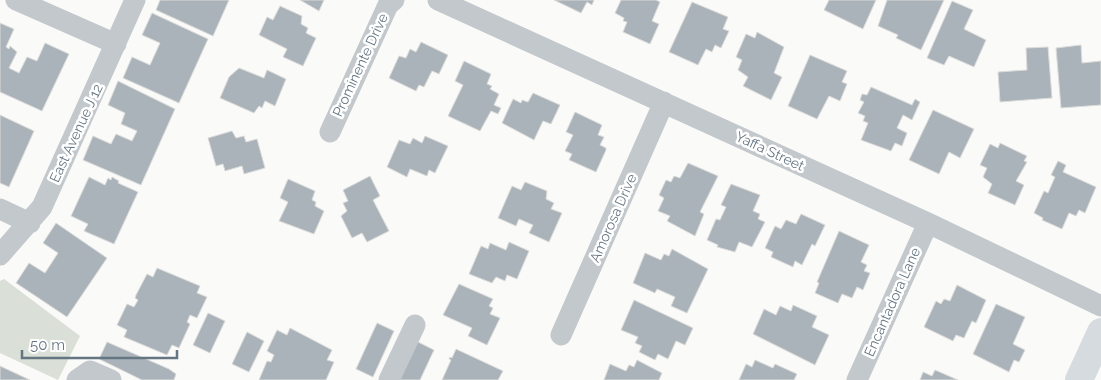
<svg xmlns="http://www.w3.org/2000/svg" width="1101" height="380" font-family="Raleway,sans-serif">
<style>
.green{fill:#dadfd7}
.building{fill:#aab3b9;stroke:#dcdcda}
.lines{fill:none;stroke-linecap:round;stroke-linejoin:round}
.minor{stroke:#c3c8cc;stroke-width:21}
.major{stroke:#d6dbdf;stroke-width:28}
.labels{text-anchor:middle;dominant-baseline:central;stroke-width:5;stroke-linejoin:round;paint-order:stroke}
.street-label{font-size:14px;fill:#657683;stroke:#fff}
</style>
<rect width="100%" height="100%" fill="#fafaf8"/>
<path class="green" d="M4 279 80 336 58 380 0 353V281Z"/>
<path class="building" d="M160 0H229L213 36 156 10Z
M300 0H324L319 11Z
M554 0H594L592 5 587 2 581 13Z
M621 0H656L660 2 652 21 659 24 650 44 623 32 627 22 623 21 624 18 615 13Z
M829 0H876L863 29 824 10Z
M887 0H944L921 50 896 38 898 35 878 26Z
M952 1 973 10 964 29 986 40 974 67 949 56 944 65 927 58Z
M692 2 728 17 723 29 729 31 721 48 715 45 712 52 706 49 698 65 669 52Z
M280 6 302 16 301 24 308 28 306 33 316 38 303 66 283 57 287 49 259 35 267 17 273 20Z
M152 13 208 39 179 103 123 78 132 57 150 65 160 43 142 35Z
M0 23 14 29 6 47 9 49 10 46 17 52 9 68 19 73 27 57 37 61 45 43 69 54 42 111 0 92Z
M757 32 784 47 774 73 782 77 771 100 743 86 748 77 738 70 742 60 736 57 746 34 755 38Z
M421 42 448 55 439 74 432 71 424 87 419 85 416 91 389 78 399 56 406 58 410 49 416 52Z
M1081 45 1082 63 1101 61V105L1061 108 1056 48Z
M1048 47 1052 98 1000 102 998 72 1027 70 1026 48Z
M810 55 847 71 842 82 847 84 840 101 829 96 817 119 788 106Z
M464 61 491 74 487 84 492 86 490 89 499 94 494 105 501 108 498 114 491 111 480 131 448 116 463 85 455 81Z
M239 68 264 78 267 70 286 79 275 106 265 101 262 108 259 106 254 113 220 98 229 77Z
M118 81 175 109 141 185 83 160 93 136 111 144 116 134 132 141 137 131 121 124 125 113 108 105Z
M871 87 912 105 915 99 920 102 912 120 903 115 897 128 907 133 902 146 895 143 891 151 861 140 868 123 863 121 865 116 858 113 864 102 860 100 862 94 867 95Z
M533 93 560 105 551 124 543 121 534 140 502 123 513 99 521 103 522 100 528 102Z
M933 110 974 129 960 158 949 152 939 174 909 160Z
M575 112 602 125 598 135 604 137 600 145 606 148V150L596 172 569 160 572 154 565 151 573 135 566 132Z
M0 115 34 131 9 187 0 183Z
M232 131 236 138 244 136 246 142 257 139 265 168 244 174 242 166 225 171 223 164 216 166 208 138Z
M425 136 448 146 435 173 429 170 427 176 410 169 407 177 387 167 399 140 410 144 413 138 422 143Z
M1000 143 1027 156 1024 161 1027 162 1016 181 1024 185 1015 205 988 193 992 184 983 177 987 168 980 165 990 144 998 148Z
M1058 161 1066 165 1063 172 1096 187 1085 213 1079 210 1076 216 1069 213 1062 229 1042 220 1043 218 1034 213 1044 191 1048 193 1055 177 1051 175Z
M688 163 718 176 700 212 704 214 695 236 667 221 670 216 658 211 664 198 659 195 666 180 671 182 674 176 680 178Z
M370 176 380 196 373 200 389 231 367 242 362 233 352 238 341 216 347 211 343 203 348 201 343 190Z
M89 177 105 185 108 178 111 180 112 177 119 181 118 183 138 192 114 244 84 231 88 224 71 216Z
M288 179 315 191 312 200 316 202 315 206 324 211 314 234 279 221 288 202 280 198Z
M525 182 547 191 546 199 554 203 551 209 562 213 549 242 529 233 533 225 519 219 516 226 498 218 512 186 521 190Z
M731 184 760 195 753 211 760 214 758 219 765 222 752 247 739 242 735 252 717 247 718 245 707 240 716 219 720 220 726 207 721 205Z
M801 214 825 225 815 246 812 244 802 265 795 261 793 267 771 257 773 252 765 248 775 226 781 229 786 220 796 224Z
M56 223 107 258 67 317 16 283 29 263 45 273 58 253 43 243Z
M839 231 869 245 861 262 867 265 864 271 870 273 863 290 857 287 852 298 842 294 838 303 815 293 819 283 817 282Z
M509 242 529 251 517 279 507 275 505 281 496 277 492 283 469 274 481 246 488 249 490 243 506 250Z
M672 249 708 269 687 313 671 306 675 297 657 289 655 293 633 283 645 253 661 260 664 254 669 256Z
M157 268 200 286 197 293 207 297 197 318 190 315 187 322 190 324 179 348 172 345 167 355 124 337 127 330 117 325 127 304 134 307 138 300 135 298 136 295 147 274 153 277Z
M459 284 493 299 489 306 493 308 490 314 500 318 487 345 468 336 472 328 443 315Z
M957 285 986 300 976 323 972 321 964 338 956 335 953 341 924 327 936 301 941 304 944 299 950 301Z
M634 300 693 328 685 345 676 341 668 359 658 354 655 360 639 352 642 346 635 343 638 337 621 330Z
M996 304 1025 317 1013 344 1025 350 1019 362 1014 360 1009 372 973 354Z
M793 305 817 316 812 327 829 335 815 365 753 334 764 309 776 315 780 306 791 311Z
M208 313 225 321 210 353 193 345Z
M377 323 394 331 373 377 356 369Z
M290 328 332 350 327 360 334 362 326 380H259L267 361 271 362 274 355 267 351 277 330 287 335Z
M247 332 264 341 249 372 232 364Z
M416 341 434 350 420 380H398Z
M107 342 169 369 176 374 174 380H142L99 359Z
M456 349 503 371 498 380H442L451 360 449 359 450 357 452 358Z
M637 360 662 373 659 380H604L610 364 626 371 629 365 634 367Z
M755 360 773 368 775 364 797 374 794 380H739L746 364 752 367Z
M0 366 30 380H0Z
M935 370 958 380H920L923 372 932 376Z"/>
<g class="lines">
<path class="minor" d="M16 0 116 44
M438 0 928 223 1101 306
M330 132 388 5 394 0
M0 209 30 223
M0 255 42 207 135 0
M561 335 664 102
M77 380 90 371 111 380
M389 380 415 325
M857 380 928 223"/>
<path class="major" d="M1079 380 1101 332"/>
</g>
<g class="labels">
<g class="street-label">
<text transform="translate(360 65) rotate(-65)">Prominente Drive</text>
<text transform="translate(76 133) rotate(-65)">East Avenue J 12</text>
<text transform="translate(770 151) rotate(25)">Yaffa Street</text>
<text transform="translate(613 218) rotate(-66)">Amorosa Drive</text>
<text transform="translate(892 302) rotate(-66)">Encantadora Lane</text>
</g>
</g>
<path d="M22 350v8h155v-8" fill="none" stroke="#657683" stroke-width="2.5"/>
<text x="30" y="350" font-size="15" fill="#657683" stroke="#ffffff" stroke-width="4" paint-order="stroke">50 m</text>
</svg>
